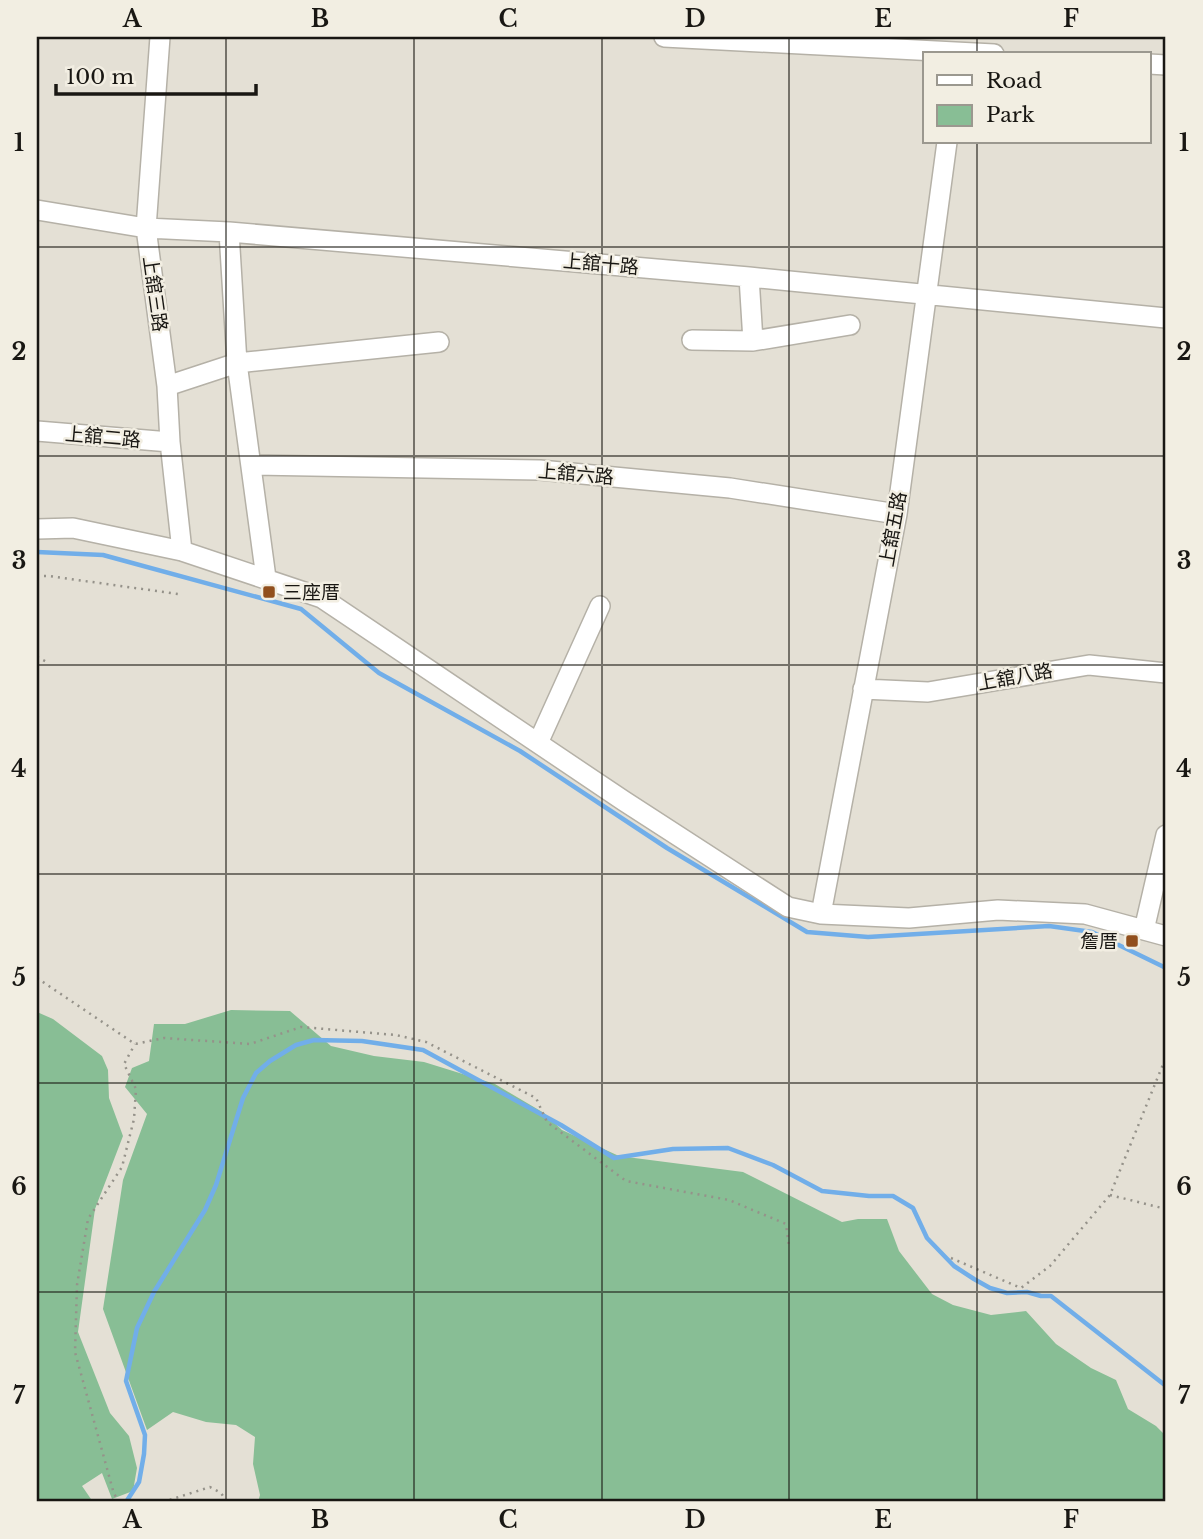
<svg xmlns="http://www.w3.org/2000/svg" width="1203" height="1539" font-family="'Libre Baskerville','Noto Sans TC',serif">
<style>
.green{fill:#88be95}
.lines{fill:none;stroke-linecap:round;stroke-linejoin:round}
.stream{stroke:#71aee9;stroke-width:4.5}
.minor-casing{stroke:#b5b1a7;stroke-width:22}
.path{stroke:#95928a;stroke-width:2.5;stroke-dasharray:2 5;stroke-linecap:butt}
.minor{stroke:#fff;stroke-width:19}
.grid{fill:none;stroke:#191713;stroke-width:2;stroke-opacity:0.55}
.poi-dot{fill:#914f1d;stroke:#f2eee2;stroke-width:2.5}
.labels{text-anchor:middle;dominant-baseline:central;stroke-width:5;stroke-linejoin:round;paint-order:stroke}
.street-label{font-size:19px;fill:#191713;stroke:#f2eee2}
.poi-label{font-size:19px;fill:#191713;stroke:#f2eee2;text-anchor:start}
.neatline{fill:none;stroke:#191713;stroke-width:2.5}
.grid-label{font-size:23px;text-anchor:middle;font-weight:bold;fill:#191713}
</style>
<rect width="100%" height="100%" fill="#e4e0d5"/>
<path class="green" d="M231 1010 290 1011 331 1046 374 1056 424 1062 495 1084 544 1113 562 1130 619 1156 743 1172 842 1222 858 1219H887L899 1251 932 1294 953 1305 991 1315 1026 1311 1056 1344 1091 1368 1116 1380 1128 1409 1156 1426 1166 1436V1502H258L260 1495 253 1464 255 1437 236 1425 206 1422 173 1412 147 1430 103 1309 123 1180 147 1114 125 1087 132 1068 149 1061 154 1024H185Z
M37 1012 53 1019 102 1056 108 1070 109 1098 123 1136 95 1209 78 1332 110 1413 129 1436 137 1468 133 1491 112 1499 102 1473 82 1486 93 1502H37Z"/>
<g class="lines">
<path class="stream" d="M37 552 103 555 301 609 379 673 520 751 667 848 807 932 868 937 1049 926 1092 932 1166 968
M126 1502 139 1482 144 1454 145 1435 126 1381 137 1328 154 1292 205 1210 216 1185 243 1098 256 1073 270 1061 296 1045 314 1040 362 1041 423 1050 561 1125 614 1158 673 1149 728 1148 773 1165 822 1191 869 1196H893L913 1208 927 1238 954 1266 974 1279 990 1288 1007 1293 1027 1292 1041 1296H1051L1166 1386"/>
<defs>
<path id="minor" d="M160 37 146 228 167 386 170 442 182 551
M664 37 994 54
M1149 64 1166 65
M37 210 146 228 229 232 749 277 1166 318
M229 232 237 363 266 578
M749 277 753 341
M692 340 753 341 850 325
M167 386 237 363 439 342
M37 431 170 442
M252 465 540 470 730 488 897 514
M37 529 73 528 182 551 322 598 624 801 788 907 821 914 909 918 998 910 1085 914 1166 936
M863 689 928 692 1089 665 1166 673
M538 743 600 606
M821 914 897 514 947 142
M1144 930 1166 835"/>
</defs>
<use href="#minor" class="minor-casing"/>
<path class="path" d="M37 576H49L178 594
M37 657 47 662
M37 978 135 1044 164 1038 250 1044 301 1027 396 1035 426 1042 536 1098 547 1122 626 1181 729 1200 786 1224 789 1247
M1110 1195 1166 1209
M951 1258 1021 1288 1050 1266 1110 1195 1166 1057
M120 1502 114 1494 75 1352 77 1285 88 1219 122 1167 134 1119 136 1089 124 1064 135 1044
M163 1502 210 1487 221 1493 227 1502"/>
<use href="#minor" class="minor"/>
</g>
<path class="grid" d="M226 37V1502M414 37V1502M602 37V1502M789 37V1502M977 37V54M977 142V1502M37 247H1166M37 456H1166M37 665H1166M37 874H1166M37 1083H1166M37 1292H1166"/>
<g class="poi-dot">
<rect x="262" y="585" width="14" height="14" rx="3.5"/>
<rect x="1125" y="934" width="14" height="14" rx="3.5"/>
</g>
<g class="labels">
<g class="street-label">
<text transform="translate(601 264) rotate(5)">上舘十路</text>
<text transform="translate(155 294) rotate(82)">上舘三路</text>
<text transform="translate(103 437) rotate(5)">上舘二路</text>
<text transform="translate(576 474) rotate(5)">上舘六路</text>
<text transform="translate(893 529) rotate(-80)">上舘五路</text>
<text transform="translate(1015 677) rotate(-10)">上舘八路</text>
</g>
<g class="poi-label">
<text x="283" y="592">三座厝</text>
<text x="1118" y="941" text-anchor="end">詹厝</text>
</g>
</g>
<rect width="1203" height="1539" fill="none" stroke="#f2eee2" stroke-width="77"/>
<rect x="923" y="52" width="228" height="91" fill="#f2eee2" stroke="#9b988f" stroke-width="2"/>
<rect x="937" y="75" width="35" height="10" fill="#ffffff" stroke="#9b988f" stroke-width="2"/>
<text x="986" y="88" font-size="21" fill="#191713">Road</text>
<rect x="937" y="105" width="35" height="21" fill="#88be95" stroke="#9b988f" stroke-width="2"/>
<text x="986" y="122" font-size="21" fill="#191713">Park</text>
<path d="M56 84v10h200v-10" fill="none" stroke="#191713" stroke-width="3.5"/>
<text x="66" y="84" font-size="21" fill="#191713" stroke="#f2eee2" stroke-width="5" paint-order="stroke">100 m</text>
<rect x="38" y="38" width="1126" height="1462" class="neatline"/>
<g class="grid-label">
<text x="132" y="27">A</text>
<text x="320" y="27">B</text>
<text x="508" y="27">C</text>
<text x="695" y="27">D</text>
<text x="883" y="27">E</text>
<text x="1071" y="27">F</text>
<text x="19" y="151">1</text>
<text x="1184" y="151">1</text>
<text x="19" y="360">2</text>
<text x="1184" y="360">2</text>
<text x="19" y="569">3</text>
<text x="1184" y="569">3</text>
<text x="19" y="777">4</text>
<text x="1184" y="777">4</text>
<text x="19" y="986">5</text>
<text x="1184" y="986">5</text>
<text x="19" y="1195">6</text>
<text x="1184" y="1195">6</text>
<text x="19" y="1404">7</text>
<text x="1184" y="1404">7</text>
<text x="132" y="1528">A</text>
<text x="320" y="1528">B</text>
<text x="508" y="1528">C</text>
<text x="695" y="1528">D</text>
<text x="883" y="1528">E</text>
<text x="1071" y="1528">F</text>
</g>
</svg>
